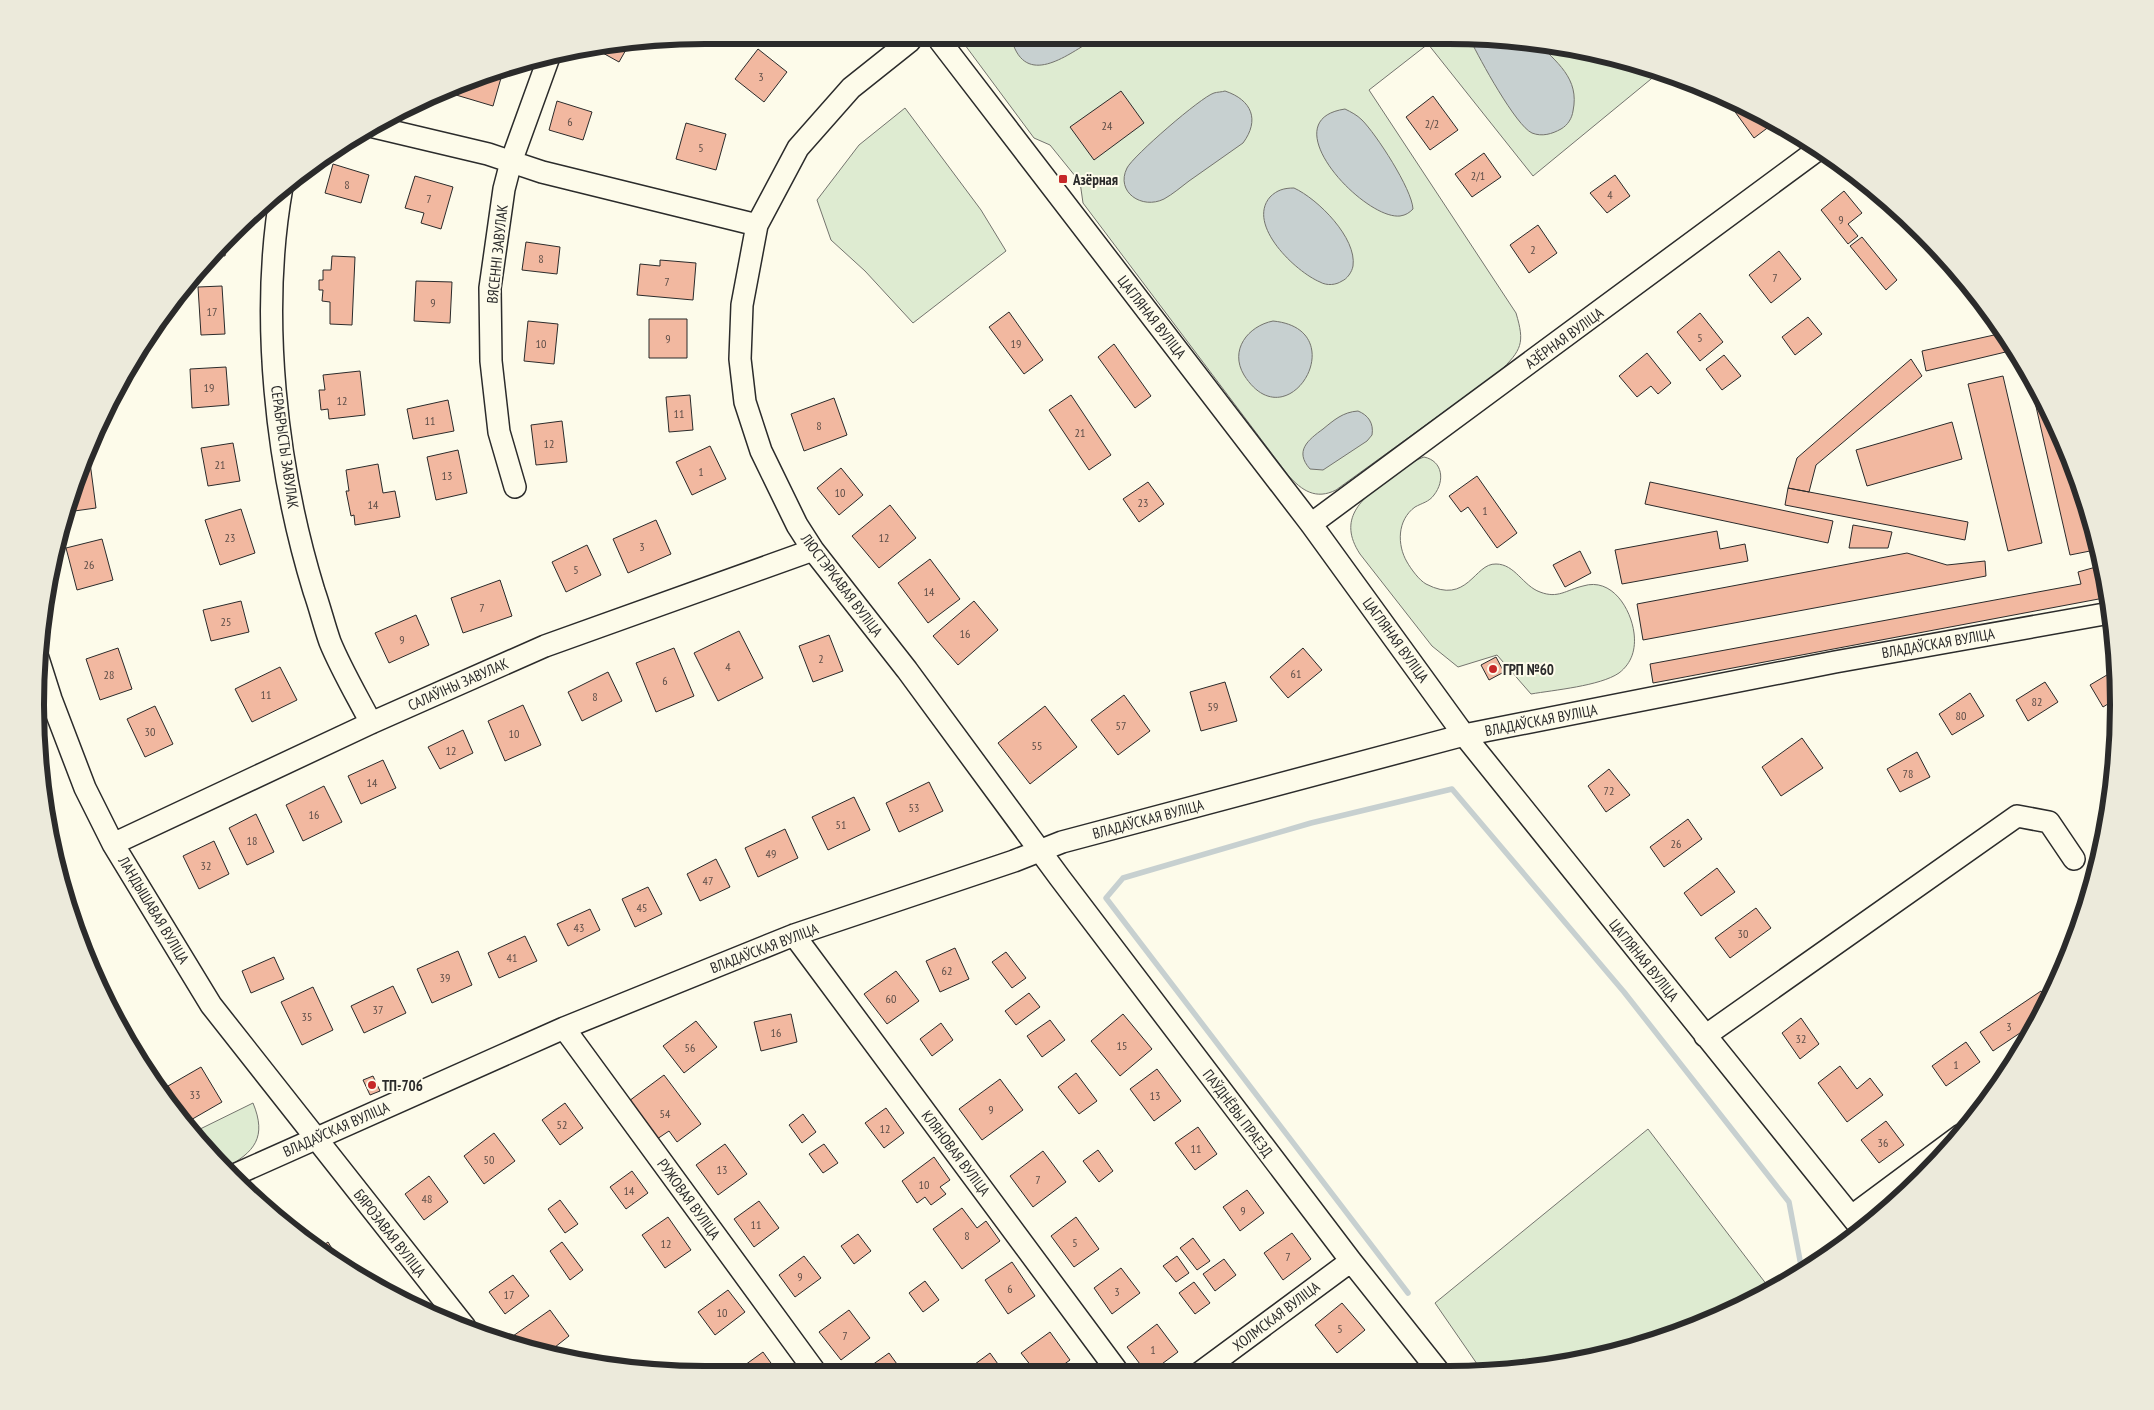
<svg xmlns="http://www.w3.org/2000/svg" width="2154" height="1410" font-family="'PT Sans Narrow',sans-serif">
<style>
.green{fill:#deebd1;stroke:#74746e}
.water{fill:#c7d0d0;stroke:#74746e}
.lines{fill:none;stroke-linecap:round;stroke-linejoin:round}
.stream{stroke:#c7d0d0;stroke-width:5.5}
.building{fill:#f2b8a0;stroke:#2b2b2b}
.minor-casing{stroke:#2b2b2b;stroke-width:24}
.minor{stroke:#fdfbea;stroke-width:21}
.fence{stroke:#2b2b2b;stroke-width:1;stroke-dasharray:6 2.5;stroke-linecap:butt}
.poi-dot{fill:#c62828;stroke:#fdfbea;stroke-width:2}
.labels{text-anchor:middle;dominant-baseline:central;stroke-width:4;stroke-linejoin:round;paint-order:stroke}
.number-label{font-size:12px;fill:#5d4e48}
.poi-label{font-size:15px;font-weight:bold;fill:#2b2b2b;stroke:#fdfbea;text-anchor:start}
.street-label{font-size:15px;fill:#2b2b2b;stroke:#fdfbea}
.rim{fill:none;stroke:#2b2b2b;stroke-width:6}
</style>
<rect width="100%" height="100%" fill="#fdfbea"/>
<path class="green" d="M962 41H1537L1662 70 1533 176 1428 44 1369 90 1516 313C1525 343 1522 350 1499 372L1336 490C1316 500 1302 491 1288 475L1083 203 1080 182 1050 145 1034 138Z
M905 108 981 210 1006 251 913 323 865 271 831 240 817 200 859 145Z
M1424 457C1443 461 1445 481 1434 495 1429 502 1422 503 1415 507 1397 520 1397 545 1407 562 1411 569 1419 580 1426 584 1468 606 1474 563 1496 564 1515 564 1523 586 1540 592 1558 599 1566 590 1583 586 1612 577 1631 609 1634 633 1636 649 1632 663 1619 673 1600 686 1554 690 1531 694L1497 655 1458 667 1432 646 1360 554C1337 519 1361 499 1388 479 1400 470 1410 462 1424 457Z
M253 1103C267 1137 255 1152 225 1168L192 1133Z
M1648 1129 1767 1285 1732 1311 1622 1352 1484 1374 1435 1303Z"/>
<path class="water" d="M1012 41H1091C1066 56 1026 87 1012 41Z
M1471 41H1536C1556 62 1580 78 1573 111 1572 118 1568 125 1561 129 1552 134 1542 137 1532 133 1516 126 1479 58 1471 41Z
M1225 91C1252 100 1260 120 1243 143 1225 156 1207 168 1189 181 1181 187 1173 194 1164 199 1142 210 1115 192 1127 168 1133 156 1201 97 1214 93 1217 92 1222 92 1225 91Z
M1345 109C1351 112 1357 115 1362 120 1376 134 1412 189 1413 209 1409 213 1406 215 1400 216 1364 220 1270 120 1345 109Z
M1294 188C1318 199 1357 238 1353 266 1352 272 1347 279 1342 281 1336 285 1327 286 1320 282 1296 272 1246 225 1270 197 1277 190 1284 188 1294 188Z
M1273 321C1356 329 1288 445 1244 375 1229 350 1248 326 1273 321Z
M1358 411C1368 415 1374 423 1372 435L1367 441 1323 470 1310 469C1294 451 1308 440 1323 429 1334 420 1343 412 1358 411Z"/>
<g class="lines">
<path class="stream" d="M1408 1293 1106 898 1123 878 1311 823 1452 789 1624 992 1789 1202 1802 1271"/>
</g>
<path class="building" d="M617 41H631L619 62 592 47Z
M758 49 787 72 764 102 735 79Z
M496 69 503 71 493 106 446 92Z
M1121 91 1144 123 1094 160 1070 127Z
M1433 96 1458 130 1430 150 1406 117Z
M557 101 592 112 583 140 549 130Z
M1742 103 1745 104 1774 123 1754 138 1733 109Z
M686 123 726 134 716 170 676 159Z
M1484 153 1501 177 1472 197 1455 174Z
M333 164 369 175 361 203 325 193Z
M1615 175 1630 196 1607 213 1590 193Z
M415 176 453 187 441 229 421 223 424 213 405 208Z
M1844 191 1862 213 1848 224 1858 236 1848 244 1821 210Z
M1538 225 1557 253 1529 273 1510 245Z
M1862 237 1897 280 1886 290 1850 246Z
M227 240 225 256 213 254Z
M526 242 560 247 557 274 522 270Z
M1779 251 1801 279 1771 303 1749 275Z
M332 256 355 257 352 325 330 324V302L322 301 323 290H319V280H323V270H331Z
M660 260 696 263 693 300 637 295 640 264 660 266Z
M416 281 452 282 450 323 414 321Z
M222 286 225 334 201 335 198 287Z
M1009 312 1043 360 1024 374 989 327Z
M1700 313 1723 342 1700 361 1677 332Z
M1808 317 1822 334 1795 355 1782 337Z
M649 319H687V358H649Z
M528 321 558 324 554 364 524 361Z
M2003 333 2014 350 1926 371 1922 351Z
M1114 344 1151 396 1135 408 1098 357Z
M1647 353 1671 383 1658 394 1651 386 1637 397 1619 376Z
M1724 355 1741 376 1722 390 1706 369Z
M1911 359 1922 376 1816 465 1809 492 1788 488 1797 458Z
M226 367 229 405 192 408 190 369Z
M360 371 365 415 329 419 328 409 321 410 319 390H325L323 375Z
M2003 376 2042 543 2008 551 1968 384Z
M2029 376 2050 409 2070 462 2090 551 2070 555Z
M690 395 693 430 669 432 666 397Z
M1071 395 1111 455 1089 470 1049 410Z
M834 398 847 435 804 451 791 414Z
M448 400 454 431 413 439 407 409Z
M562 421 567 462 536 465 531 425Z
M1952 422 1962 459 1867 486 1856 450Z
M233 443 240 481 208 486 201 448Z
M710 446 726 479 692 495 676 462Z
M458 450 467 493 436 500 427 457Z
M89 455 96 508 67 512 84 456Z
M378 464 383 493 395 491 400 517 355 525 354 515 351 516 346 491H349L346 470Z
M841 468 863 495 839 515 817 488Z
M1477 476 1517 533 1497 548 1468 507 1461 512 1449 496Z
M1148 482 1164 504 1139 522 1123 499Z
M1650 482 1833 521 1828 543 1645 504Z
M1788 488 1968 522 1965 540 1785 505Z
M890 505 916 538 879 568 852 536Z
M241 509 255 553 220 565 205 520Z
M656 520 671 554 628 573 613 539Z
M1853 525 1892 532 1888 548H1849Z
M1717 531 1720 549 1745 544 1748 561 1622 584 1615 550Z
M102 539 113 580 77 590 66 548Z
M587 545 601 575 566 592 552 562Z
M1580 551 1591 573 1565 587 1553 565Z
M1907 553 1947 565 1985 561 1986 576 1643 640 1637 604Z
M930 559 960 599 928 623 898 583Z
M2096 567 2104 598 1653 683 1650 664 2081 584 2078 572Z
M500 580 512 616 463 633 451 598Z
M241 601 249 632 211 641 203 610Z
M974 601 998 630 958 665 933 636Z
M416 615 429 645 389 663 375 633Z
M739 631 763 678 718 701 694 653Z
M829 635 843 671 813 682 799 646Z
M118 648 132 689 100 700 86 659Z
M674 648 694 696 656 712 636 663Z
M1303 648 1322 670 1288 698 1270 677Z
M1496 657 1504 672 1489 680 1481 665Z
M280 667 297 700 252 722 235 689Z
M2117 669 2116 699 2103 707 2090 685Z
M608 672 622 701 582 721 568 692Z
M1225 682 1237 721 1201 731 1190 692Z
M2045 682 2058 702 2028 721 2016 700Z
M1970 693 1984 716 1952 735 1939 714Z
M1124 695 1150 731 1118 755 1091 720Z
M523 705 541 745 505 761 488 721Z
M155 706 173 744 145 757 127 719Z
M1045 706 1077 747 1030 784 998 743Z
M463 730 473 753 440 769 428 747Z
M1802 738 1823 768 1781 796 1762 767Z
M1917 752 1930 777 1900 792 1887 769Z
M383 760 396 788 361 804 348 776Z
M1609 769 1630 795 1606 812 1588 786Z
M929 782 943 811 899 832 886 803Z
M324 786 342 822 303 841 286 805Z
M854 797 870 830 828 850 812 817Z
M256 814 274 852 247 865 229 828Z
M1688 819 1702 839 1664 867 1650 847Z
M785 829 798 858 758 877 745 848Z
M214 841 229 874 199 889 183 856Z
M716 859 730 887 700 901 687 874Z
M1717 868 1735 892 1701 916 1684 893Z
M648 887 662 914 635 927 622 899Z
M1756 908 1771 928 1730 958 1715 938Z
M590 909 600 930 568 946 557 924Z
M525 936 537 961 499 978 488 953Z
M955 948 969 979 940 992 926 961Z
M458 951 472 985 432 1003 417 969Z
M1006 952 1026 978 1012 988 992 962Z
M274 957 284 979 251 993 242 971Z
M87 958 112 996 106 1000Z
M896 971 919 1001 887 1024 864 994Z
M393 986 406 1013 364 1033 351 1006Z
M313 987 333 1030 302 1045 281 1002Z
M2041 991 2047 1000 2038 1021 1993 1051 1980 1032Z
M1029 993 1040 1007 1016 1025 1005 1011Z
M791 1014 797 1042 761 1051 754 1022Z
M1123 1014 1152 1049 1120 1076 1091 1041Z
M1801 1018 1819 1044 1800 1059 1782 1033Z
M1050 1020 1065 1040 1042 1057 1027 1036Z
M696 1021 717 1047 684 1073 663 1046Z
M941 1023 953 1040 932 1056 920 1039Z
M1966 1042 1980 1062 1946 1086 1932 1066Z
M1840 1066 1857 1089 1870 1078 1883 1095 1847 1122 1818 1083Z
M201 1067 222 1102 189 1121 168 1086Z
M1157 1069 1181 1101 1154 1121 1130 1089Z
M1076 1073 1097 1101 1079 1114 1058 1087Z
M664 1075 701 1124 677 1142 669 1131 657 1139 629 1101Z
M373 1076 380 1091 370 1095 363 1080Z
M1000 1079 1023 1110 982 1140 959 1109Z
M565 1103 583 1128 560 1145 542 1120Z
M886 1108 904 1133 884 1148 865 1123Z
M803 1114 816 1132 802 1143 789 1125Z
M1886 1121 1904 1145 1879 1163 1861 1140Z
M1198 1127 1217 1154 1195 1170 1175 1143Z
M494 1133 515 1161 484 1184 464 1156Z
M725 1144 747 1174 718 1195 696 1165Z
M824 1144 838 1163 823 1173 809 1154Z
M1098 1150 1113 1171 1099 1182 1083 1161Z
M1043 1151 1066 1182 1033 1207 1010 1176Z
M934 1157 950 1180 940 1187 946 1194 931 1205 925 1197 917 1203 902 1181Z
M632 1171 648 1193 626 1209 610 1187Z
M429 1176 448 1202 424 1220 405 1194Z
M1247 1190 1264 1213 1240 1231 1223 1207Z
M560 1200 578 1224 565 1233 548 1209Z
M759 1201 779 1228 754 1247 734 1219Z
M962 1208 977 1228 986 1221 1000 1241 962 1269 933 1229Z
M668 1217 691 1250 665 1268 642 1235Z
M1076 1217 1099 1249 1074 1267 1051 1236Z
M1292 1233 1311 1259 1283 1280 1264 1253Z
M858 1234 871 1251 854 1264 841 1246Z
M1193 1238 1210 1261 1197 1270 1180 1248Z
M328 1242 339 1260 321 1247Z
M562 1242 583 1270 570 1280 550 1251Z
M804 1256 821 1278 795 1297 779 1275Z
M1177 1256 1189 1273 1176 1282 1163 1266Z
M1224 1259 1236 1275 1215 1291 1203 1274Z
M1012 1262 1035 1296 1008 1314 985 1280Z
M1121 1268 1140 1293 1112 1314 1094 1288Z
M513 1275 529 1296 505 1314 489 1292Z
M925 1281 939 1300 923 1312 909 1293Z
M1194 1282 1210 1303 1195 1314 1179 1293Z
M728 1290 745 1312 715 1335 698 1312Z
M1342 1303 1365 1330 1337 1353 1315 1325Z
M550 1310 569 1336 545 1355 522 1349 513 1336Z
M849 1310 870 1338 841 1360 819 1332Z
M1157 1324 1178 1352 1151 1372H1146L1127 1347Z
M1050 1332 1070 1360 1055 1371H1035L1021 1353Z
M763 1352 776 1370H738Z
M889 1353 902 1371 865 1370Z
M990 1353 1003 1371H975L971 1367Z"/>
<g class="lines">
<defs>
<path id="minor" d="M910 41 851 88 798 148 757 225 742 305 740 359 745 402 761 451 797 525 813 550 907 670 1060 878 1351 1261 1440 1373
M940 41 1311 524 1464 735 1863 1231
M374 127 488 154 542 172 757 225
M282 187C259 315 276 467 314 591 320 608 324 625 330 642 341 669 357 696 371 723
M515 487 499 432 491 361 490 288 504 189 511 162 549 57
M1311 524 1816 151
M37 655 51 699 85 788 113 844 211 1005 465 1327
M113 844 371 723 545 646 813 550
M794 935 1118 1372
M564 1028 814 1370
M1705 1036 2017 816 2049 822 2074 859
M232 1176 564 1028 794 935 1014 861 1062 842 1464 735 1835 662 2110 613
M1852 1216 1961 1135
M1201 1372 1351 1261"/>
</defs>
<use href="#minor" class="minor-casing"/>
<use href="#minor" class="minor"/>
<path class="fence" d="M2074 473 2097 569"/>
</g>
<g class="poi-dot">
<rect x="1058" y="174" width="10" height="10" rx="2.5"/>
<circle cx="1493" cy="669" r="5"/>
<circle cx="372" cy="1085" r="5"/>
</g>
<g class="labels">
<g class="number-label">
<text x="761" y="76">3</text>
<text x="570" y="121">6</text>
<text x="1432" y="123">2/2</text>
<text x="1107" y="125">24</text>
<text x="701" y="147">5</text>
<text x="1478" y="175">2/1</text>
<text x="347" y="184">8</text>
<text x="1610" y="194">4</text>
<text x="429" y="198">7</text>
<text x="1841" y="219">9</text>
<text x="1533" y="249">2</text>
<text x="541" y="258">8</text>
<text x="1775" y="277">7</text>
<text x="667" y="281">7</text>
<text x="433" y="302">9</text>
<text x="212" y="311">17</text>
<text x="1700" y="337">5</text>
<text x="668" y="338">9</text>
<text x="541" y="343">10</text>
<text x="1016" y="343">19</text>
<text x="209" y="387">19</text>
<text x="342" y="400">12</text>
<text x="679" y="413">11</text>
<text x="430" y="420">11</text>
<text x="819" y="425">8</text>
<text x="1080" y="432">21</text>
<text x="549" y="443">12</text>
<text x="220" y="464">21</text>
<text x="701" y="471">1</text>
<text x="447" y="475">13</text>
<text x="840" y="492">10</text>
<text x="1143" y="502">23</text>
<text x="373" y="504">14</text>
<text x="1485" y="510">1</text>
<text x="230" y="537">23</text>
<text x="884" y="537">12</text>
<text x="642" y="546">3</text>
<text x="89" y="564">26</text>
<text x="576" y="569">5</text>
<text x="929" y="591">14</text>
<text x="482" y="607">7</text>
<text x="226" y="621">25</text>
<text x="965" y="633">16</text>
<text x="402" y="639">9</text>
<text x="821" y="658">2</text>
<text x="728" y="666">4</text>
<text x="1296" y="673">61</text>
<text x="109" y="674">28</text>
<text x="665" y="680">6</text>
<text x="266" y="694">11</text>
<text x="595" y="696">8</text>
<text x="2037" y="701">82</text>
<text x="1213" y="706">59</text>
<text x="1961" y="715">80</text>
<text x="1121" y="725">57</text>
<text x="150" y="731">30</text>
<text x="514" y="733">10</text>
<text x="1037" y="745">55</text>
<text x="451" y="750">12</text>
<text x="1908" y="773">78</text>
<text x="372" y="782">14</text>
<text x="1609" y="790">72</text>
<text x="914" y="807">53</text>
<text x="314" y="814">16</text>
<text x="841" y="824">51</text>
<text x="252" y="840">18</text>
<text x="1676" y="843">26</text>
<text x="771" y="853">49</text>
<text x="206" y="865">32</text>
<text x="708" y="880">47</text>
<text x="642" y="907">45</text>
<text x="579" y="927">43</text>
<text x="1743" y="933">30</text>
<text x="512" y="957">41</text>
<text x="947" y="970">62</text>
<text x="445" y="977">39</text>
<text x="891" y="998">60</text>
<text x="378" y="1009">37</text>
<text x="307" y="1016">35</text>
<text x="2009" y="1026">3</text>
<text x="776" y="1032">16</text>
<text x="1801" y="1038">32</text>
<text x="1122" y="1045">15</text>
<text x="690" y="1047">56</text>
<text x="1956" y="1064">1</text>
<text x="195" y="1094">33</text>
<text x="1155" y="1095">13</text>
<text x="991" y="1109">9</text>
<text x="665" y="1113">54</text>
<text x="562" y="1124">52</text>
<text x="885" y="1128">12</text>
<text x="1883" y="1142">36</text>
<text x="1196" y="1148">11</text>
<text x="489" y="1159">50</text>
<text x="722" y="1169">13</text>
<text x="1038" y="1179">7</text>
<text x="924" y="1184">10</text>
<text x="629" y="1190">14</text>
<text x="427" y="1198">48</text>
<text x="1243" y="1210">9</text>
<text x="756" y="1224">11</text>
<text x="967" y="1235">8</text>
<text x="1075" y="1242">5</text>
<text x="666" y="1243">12</text>
<text x="1288" y="1256">7</text>
<text x="800" y="1276">9</text>
<text x="1010" y="1288">6</text>
<text x="1117" y="1291">3</text>
<text x="509" y="1294">17</text>
<text x="722" y="1312">10</text>
<text x="1340" y="1328">5</text>
<text x="845" y="1335">7</text>
<text x="1153" y="1349">1</text>
</g>
<g class="poi-label">
<text x="1073" y="179">Азёрная</text>
<text x="1503" y="669">ГРП №60</text>
<text x="382" y="1085">ТП-706</text>
</g>
<g class="street-label">
<text transform="translate(497 254) rotate(-84)">ВЯСЕННІ ЗАВУЛАК</text>
<text transform="translate(1152 317) rotate(52)">ЦАГЛЯНАЯ ВУЛІЦА</text>
<text transform="translate(1564 338) rotate(-36)">АЗЁРНАЯ ВУЛІЦА</text>
<text transform="translate(285 447) rotate(82)">СЕРАБРЫСТЫ ЗАВУЛАК</text>
<text transform="translate(842 585) rotate(53)">ЛЮСТЭРКАВАЯ ВУЛІЦА</text>
<text transform="translate(1396 640) rotate(54)">ЦАГЛЯНАЯ ВУЛІЦА</text>
<text transform="translate(1938 643) rotate(-10)">ВЛАДАЎСКАЯ ВУЛІЦА</text>
<text transform="translate(458 684) rotate(-24)">САЛАЎІНЫ ЗАВУЛАК</text>
<text transform="translate(1541 720) rotate(-11)">ВЛАДАЎСКАЯ ВУЛІЦА</text>
<text transform="translate(1148 819) rotate(-15)">ВЛАДАЎСКАЯ ВУЛІЦА</text>
<text transform="translate(154 910) rotate(59)">ЛАНДЫШАВАЯ ВУЛІЦА</text>
<text transform="translate(764 948) rotate(-21)">ВЛАДАЎСКАЯ ВУЛІЦА</text>
<text transform="translate(1644 960) rotate(51)">ЦАГЛЯНАЯ ВУЛІЦА</text>
<text transform="translate(1238 1113) rotate(53)">ПАЎДНЁВЫ ПРАЕЗД</text>
<text transform="translate(336 1129) rotate(-24)">ВЛАДАЎСКАЯ ВУЛІЦА</text>
<text transform="translate(956 1153) rotate(53)">КЛЯНОВАЯ ВУЛІЦА</text>
<text transform="translate(689 1199) rotate(54)">РУЖОВАЯ ВУЛІЦА</text>
<text transform="translate(390 1233) rotate(52)">БЯРОЗАВАЯ ВУЛІЦА</text>
<text transform="translate(1276 1316) rotate(-37)">ХОЛМСКАЯ ВУЛІЦА</text>
</g>
</g>
<path d="M0 0H2154V1410H0ZM705 44H1449A661 661 0 0 1 2110 705V705A661 661 0 0 1 1449 1366H705A661 661 0 0 1 44 705V705A661 661 0 0 1 705 44Z" fill="#eceadb" fill-rule="evenodd"/>
<path class="rim" d="M705 44H1449A661 661 0 0 1 2110 705V705A661 661 0 0 1 1449 1366H705A661 661 0 0 1 44 705V705A661 661 0 0 1 705 44Z"/>
</svg>
